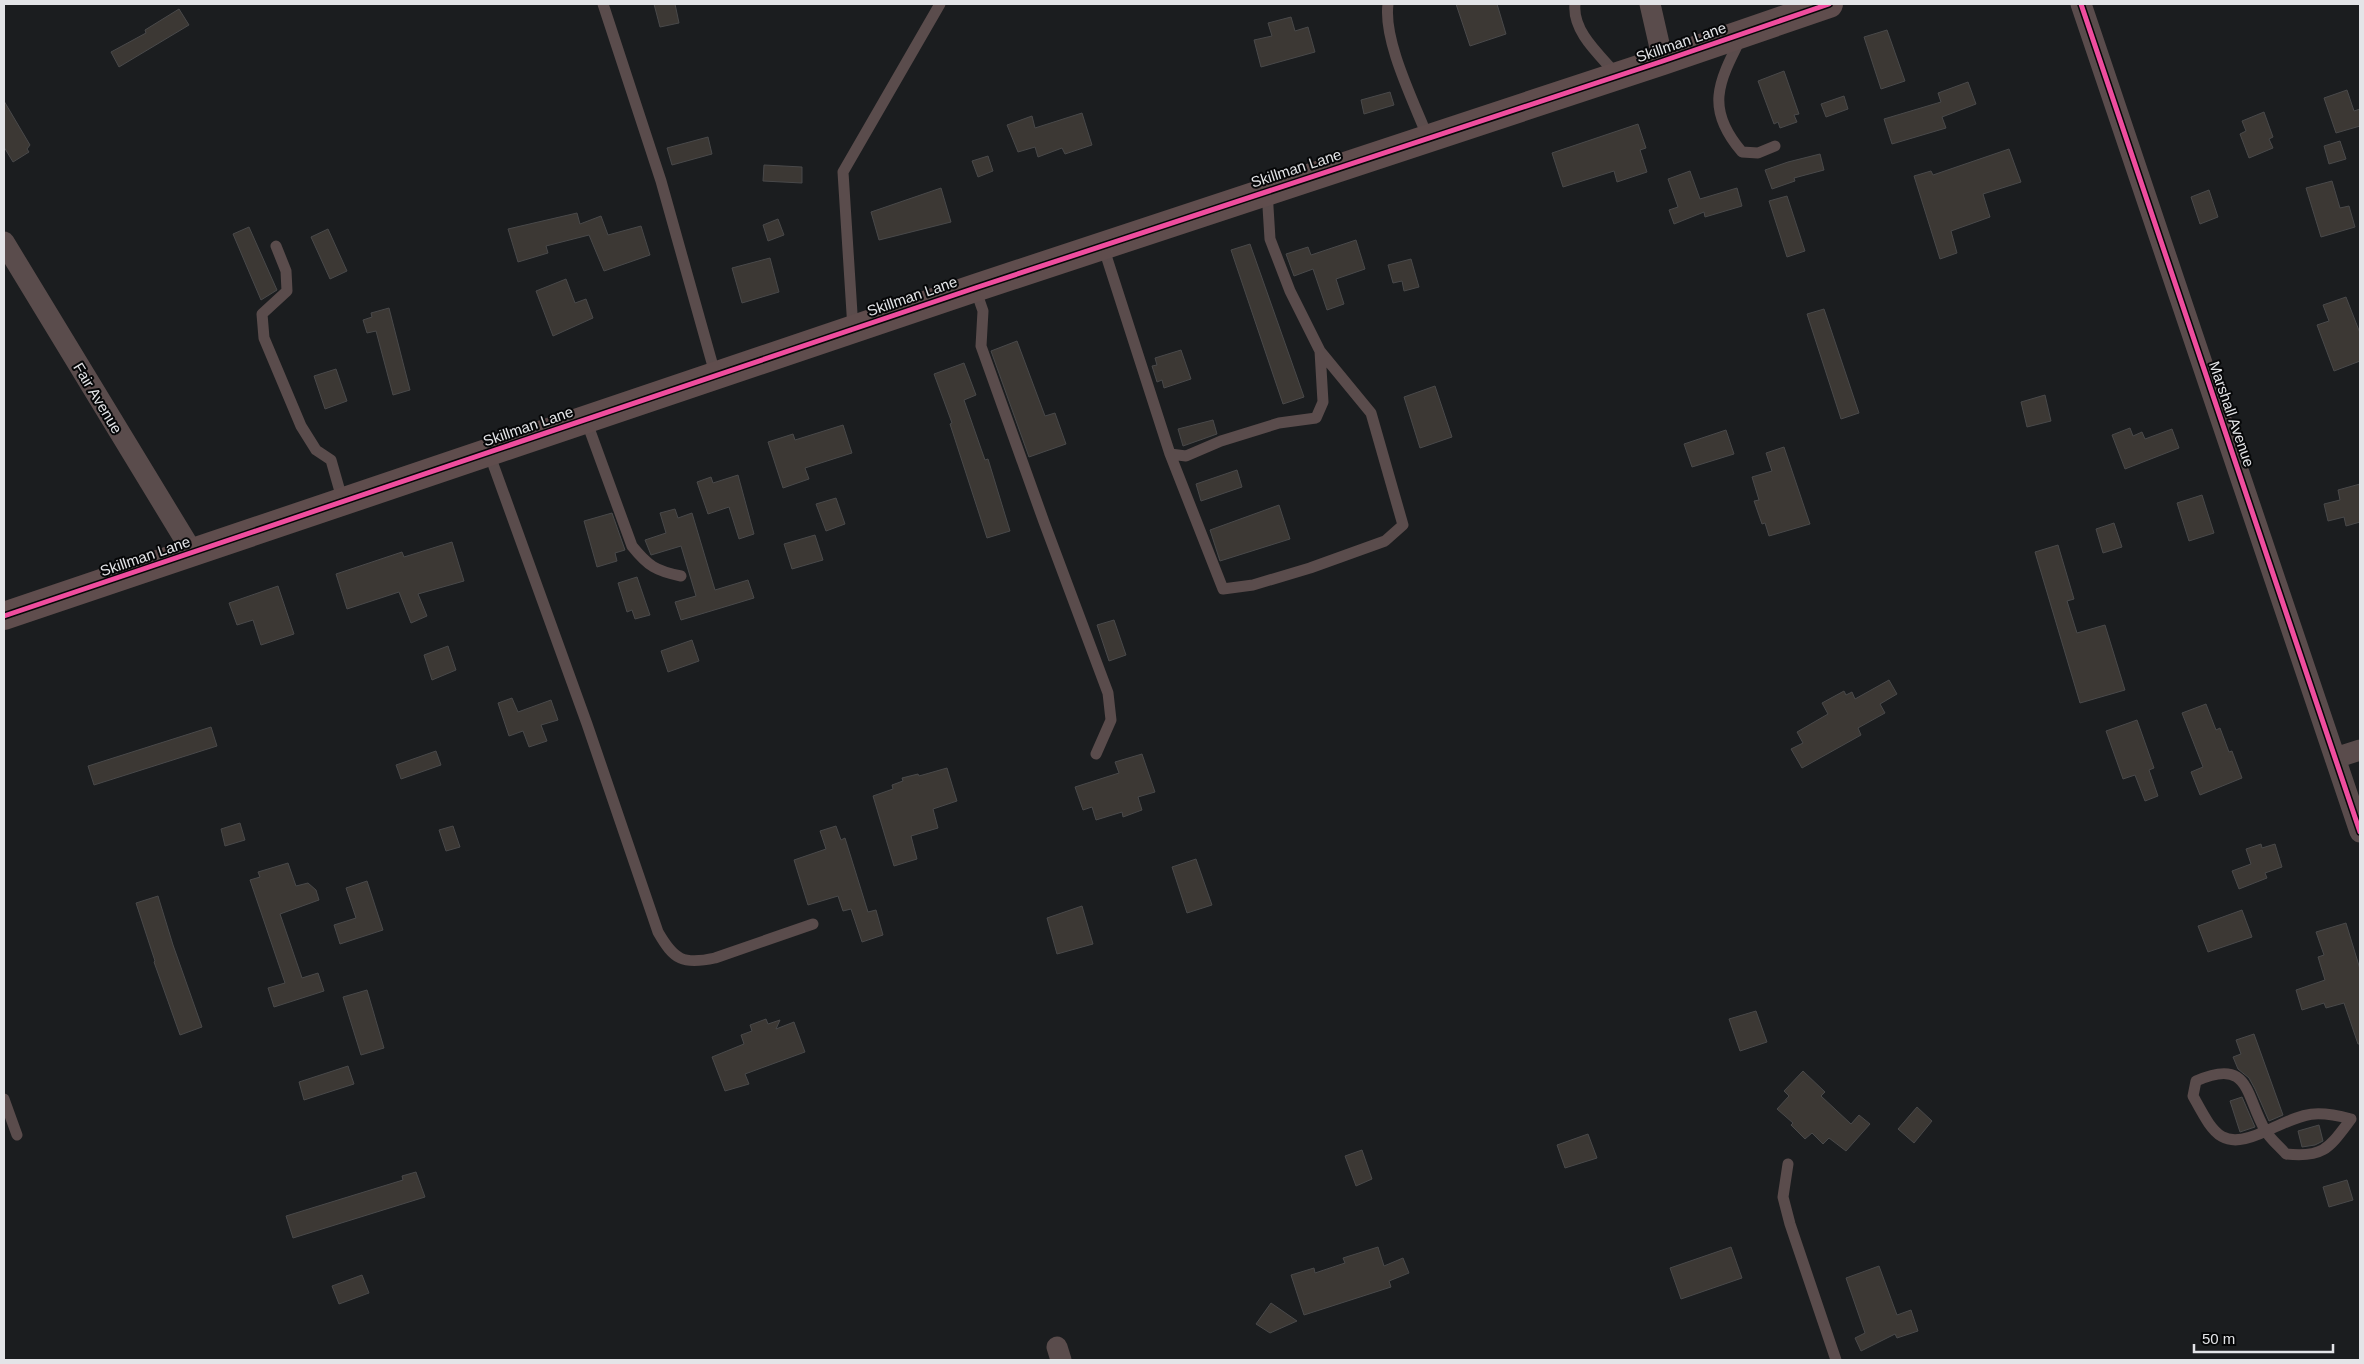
<svg xmlns="http://www.w3.org/2000/svg" width="2364" height="1364" font-family="Helvetica,sans-serif">
<style>
.building{fill:#3c3834;stroke:#49494a}
.lines{fill:none;stroke-linecap:round;stroke-linejoin:round}
.lane{stroke:#5a4c4c;stroke-width:11}
.street{stroke:#5a4c4c;stroke-width:21}
.secondary{stroke:#5f4d4d;stroke-width:28}
.cycleway-casing{stroke:#060708;stroke-width:8}
.cycleway{stroke:#ef4d9e;stroke-width:5}
.labels{text-anchor:middle;dominant-baseline:central;stroke-width:4;stroke-linejoin:round;paint-order:stroke}
.street-label{font-size:15px;fill:#e3e4e7;stroke:#060708}
</style>
<rect width="100%" height="100%" fill="#1b1d1f"/>
<path class="building" d="M654 4H675L679 23 660 27Z
M1456 4H1497L1506 34 1470 46Z
M179 9 189 25 119 67 111 52 146 33 145 30Z
M1291 17 1295 31 1308 27 1315 52 1261 67 1254 40 1272 36 1268 23Z
M1887 30 1905 81 1881 89 1864 37Z
M1784 71 1799 114 1794 115 1797 122 1780 128 1778 122 1774 124 1758 81Z
M1968 82 1976 104 1942 117 1946 128 1892 144 1884 119 1941 102 1938 93Z
M2347 90 2354 111 2360 109V126L2336 133 2324 98Z
M1390 92 1394 105 1364 114 1361 100Z
M1844 96 1848 109 1826 117 1821 104Z
M4 101 30 145 27 149 29 152 13 162 4 147Z
M2264 112 2273 137 2269 139 2273 148 2249 158 2240 134 2246 131 2242 121Z
M1082 113 1092 145 1065 154 1062 148 1038 157 1035 147 1018 152 1007 125 1032 116 1035 128Z
M1638 124 1646 148 1640 150 1647 172 1617 182 1614 171 1563 187 1552 153Z
M708 137 712 154 672 165 667 148Z
M2340 141 2346 159 2329 164 2324 146Z
M2009 149 2021 182 1983 194 1990 217 1951 231 1957 253 1940 259 1914 176 1931 171 1933 175Z
M1820 154 1824 170 1794 178 1795 181 1772 189 1765 170 1788 162Z
M988 156 993 171 978 177 972 161Z
M764 165 802 167V183L763 181Z
M1690 171 1700 199 1737 188 1742 206 1705 217 1704 212 1674 224 1669 210 1678 207 1668 179Z
M2332 181 2340 208 2349 206 2355 227 2321 237 2306 188Z
M941 188 951 222 879 240 871 212Z
M2209 190 2218 217 2200 224 2191 197Z
M1787 196 1805 251 1787 257 1769 201Z
M577 213 580 224 601 216 608 235 641 226 650 255 604 271 589 235 546 246 548 253 518 262 508 229Z
M778 219 784 235 768 241 763 225Z
M249 227 277 290 261 300 233 234Z
M328 229 347 271 330 279 311 237Z
M1356 240 1365 269 1336 279 1344 304 1327 310 1313 269 1294 276 1286 254 1308 247 1311 255Z
M1250 244 1304 397 1283 404 1231 250Z
M770 258 779 292 742 303 732 268Z
M1411 259 1419 287 1404 291 1402 281 1393 283 1388 265Z
M566 279 575 303 586 299 593 318 553 336 536 291Z
M2346 297 2360 333V361L2334 371 2317 325 2329 321 2323 305Z
M389 308 410 390 393 395 376 331 367 333 363 320 372 317 371 313Z
M1824 309 1859 413 1841 419 1807 314Z
M1017 341 1045 416 1055 413 1066 444 1029 457 991 351Z
M1181 350 1191 379 1164 388 1162 380 1157 382 1152 366 1157 365 1155 358Z
M964 363 976 395 964 400 985 460 988 459 1010 531 987 538 950 424 952 423 934 374Z
M336 369 347 401 325 409 314 376Z
M1435 386 1452 437 1420 448 1404 397Z
M2045 395 2051 421 2027 427 2021 402Z
M1213 420 1217 434 1183 446 1178 429Z
M843 425 852 453 805 468 809 479 783 488 768 442 793 434 795 440Z
M2130 428 2133 436 2142 432 2145 439 2172 429 2179 448 2125 469 2112 435Z
M1726 430 1734 454 1692 467 1684 444Z
M1784 447 1810 524 1769 536 1765 523 1762 524 1754 501 1759 500 1752 477 1772 471 1766 453Z
M1237 470 1242 487 1201 501 1196 484Z
M738 475 754 534 739 539 729 507 708 514 697 482 711 477 713 483Z
M2360 484V522L2346 526 2344 517 2328 521 2324 504 2340 500 2338 490Z
M2202 495 2214 533 2189 541 2177 503Z
M836 498 845 524 826 531 816 504Z
M1279 505 1290 539 1220 561 1210 530Z
M675 509 678 518 692 513 715 590 748 580 754 598 681 620 675 602 696 596 681 546 651 555 645 540 666 533 660 513Z
M612 513 625 550 615 553 617 561 597 567 584 521Z
M2114 523 2122 547 2103 553 2096 529Z
M815 535 823 560 792 569 784 544Z
M452 542 464 581 418 594 427 616 411 623 399 592 347 609 336 574 402 552 404 557Z
M2058 545 2074 599 2067 601 2077 633 2105 625 2125 690 2080 703 2035 552Z
M637 577 650 615 635 619 632 610 627 612 618 583Z
M278 586 294 634 261 645 253 620 237 625 229 603Z
M1114 620 1126 655 1109 661 1097 625Z
M692 640 699 661 668 672 661 651Z
M448 646 456 670 432 680 424 655Z
M1889 680 1897 694 1880 704 1885 713 1858 728 1861 735 1802 768 1791 749 1803 743 1797 732 1828 714 1822 703 1844 691 1846 695 1852 692 1855 699Z
M512 698 518 712 551 700 558 720 541 725 547 741 529 747 523 731 509 736 498 703Z
M2206 704 2216 730 2220 728 2229 752 2232 751 2242 778 2200 795 2191 772 2203 767 2182 713Z
M2137 720 2154 768 2149 770 2158 796 2145 801 2135 775 2123 779 2106 731Z
M211 727 217 746 94 785 88 766Z
M436 751 441 765 401 779 396 765Z
M1142 754 1155 792 1138 797 1142 810 1123 817 1122 812 1096 820 1092 807 1083 810 1075 787 1119 773 1115 762Z
M947 768 957 801 933 809 938 828 911 836 917 859 894 866 873 796 893 789 892 785 903 781 902 778 918 774 919 776Z
M240 823 245 840 225 846 221 829Z
M453 826 460 847 446 851 439 830Z
M836 826 841 840 845 838 868 912 876 910 883 935 862 942 851 909 843 911 838 896 808 905 794 860 826 849 820 831Z
M2261 844 2262 848 2275 844 2282 867 2265 873 2267 878 2239 889 2232 871 2251 864 2246 849Z
M1196 859 1212 905 1187 913 1172 867Z
M288 863 296 886 308 883 316 890 319 900 280 914 302 978 318 973 324 991 274 1007 268 988 285 983 250 880 260 877 258 872Z
M367 881 383 930 340 944 334 925 356 918 346 888Z
M158 896 173 945 202 1027 180 1035 154 962 155 961 136 903Z
M1082 906 1093 944 1057 954 1047 918Z
M2242 910 2252 937 2208 952 2198 926Z
M2346 923 2360 969V1044H2358L2344 1003 2326 1008 2324 1003 2302 1010 2296 990 2325 980 2318 957 2324 955 2316 932Z
M367 990 384 1048 361 1055 343 997Z
M1756 1011 1767 1042 1740 1051 1729 1019Z
M766 1019 768 1024 780 1020 776 1029 794 1022 805 1052 745 1074 749 1084 725 1091 712 1057 744 1044 741 1035 752 1031 750 1025Z
M2254 1034 2283 1115 2269 1121 2255 1089 2249 1078 2238 1069 2233 1057 2241 1054 2236 1040Z
M348 1066 354 1084 304 1100 299 1082Z
M1803 1071 1825 1092 1821 1096 1851 1124 1859 1115 1870 1124 1846 1151 1829 1138 1823 1144 1812 1133 1805 1139 1791 1125 1793 1123 1777 1109 1789 1096 1784 1091Z
M2242 1097 2255 1127 2240 1132 2230 1101Z
M1917 1107 1932 1121 1914 1143 1898 1129Z
M2319 1125 2323 1141 2315 1145 2302 1147 2298 1131Z
M1588 1134 1597 1158 1565 1168 1557 1145Z
M1362 1150 1372 1179 1356 1186 1345 1156Z
M416 1172 425 1197 293 1238 286 1216 403 1180 402 1176Z
M2347 1180 2353 1200 2329 1207 2323 1187Z
M1378 1247 1384 1266 1403 1258 1409 1273 1389 1281 1391 1287 1304 1315 1291 1275 1314 1268 1315 1273 1345 1263 1343 1258Z
M1731 1247 1742 1278 1681 1299 1670 1268Z
M1879 1266 1897 1315 1911 1310 1918 1331 1897 1338 1895 1334 1861 1351 1855 1338 1865 1333 1846 1278Z
M362 1275 369 1293 339 1304 332 1286Z
M1271 1303 1297 1321 1270 1333 1256 1324Z"/>
<g class="lines">
<path class="lane" d="M603 4 661 181 716 377
M1388 4C1383 41 1414 102 1428 138
M1575 4C1572 32 1601 56 1617 75
M1741 38C1718 83 1705 109 1742 152L1758 153 1775 146
M276 246 286 271 287 291 262 314 264 338 301 426 316 450 331 460 343 502
M1103 246 1170 454 1223 589 1253 585 1310 568 1385 541 1403 525 1371 413 1320 351 1290 291 1270 239 1267 191
M975 288 983 311 981 346 1044 522 1108 693 1111 720 1096 754
M853 329 843 172 940 4
M586 420 632 546C648 566 656 571 681 576
M489 453 587 724 658 932C674 960 683 965 715 958L813 924
M1170 454 1186 456 1221 441 1279 423 1316 418 1323 402 1320 351
M4 1099 17 1135
M2266 1131C2221 1152 2214 1134 2193 1096L2196 1081C2250 1057 2245 1095 2265 1130 2270 1139 2279 1146 2286 1154 2324 1158 2329 1148 2351 1119 2310 1108 2303 1115 2266 1131
M1788 1164 1783 1197 1790 1224 1836 1360"/>
<path class="street" d="M1650 4 1663 61
M2081 4 2360 832
M4 242 193 553
M2335 758 2360 750
M1057 1347 1061 1360"/>
<path class="secondary" d="M4 616 975 288 1663 61 1829 4"/>
<defs>
<path id="cycleway" d="M2081 4 2360 832
M4 616 975 288 1663 61 1829 4"/>
</defs>
<use href="#cycleway" class="cycleway-casing"/>
<use href="#cycleway" class="cycleway"/>
</g>
<g class="labels">
<g class="street-label">
<text transform="translate(1681 42) rotate(-19)">Skillman Lane</text>
<text transform="translate(1296 168) rotate(-18)">Skillman Lane</text>
<text transform="translate(912 296) rotate(-19)">Skillman Lane</text>
<text transform="translate(98 398) rotate(59)">Fair Avenue</text>
<text transform="translate(2232 414) rotate(71)">Marshall Avenue</text>
<text transform="translate(528 426) rotate(-19)">Skillman Lane</text>
<text transform="translate(145 556) rotate(-19)">Skillman Lane</text>
</g>
</g>
<rect width="2364" height="1364" fill="none" stroke="#e3e4e7" stroke-width="10"/>
<path d="M2194 1344v8h139v-8" fill="none" stroke="#e3e4e7" stroke-width="2.5"/>
<text x="2202" y="1344" font-size="15" fill="#e3e4e7" stroke="#060708" stroke-width="4" paint-order="stroke">50 m</text>
</svg>
